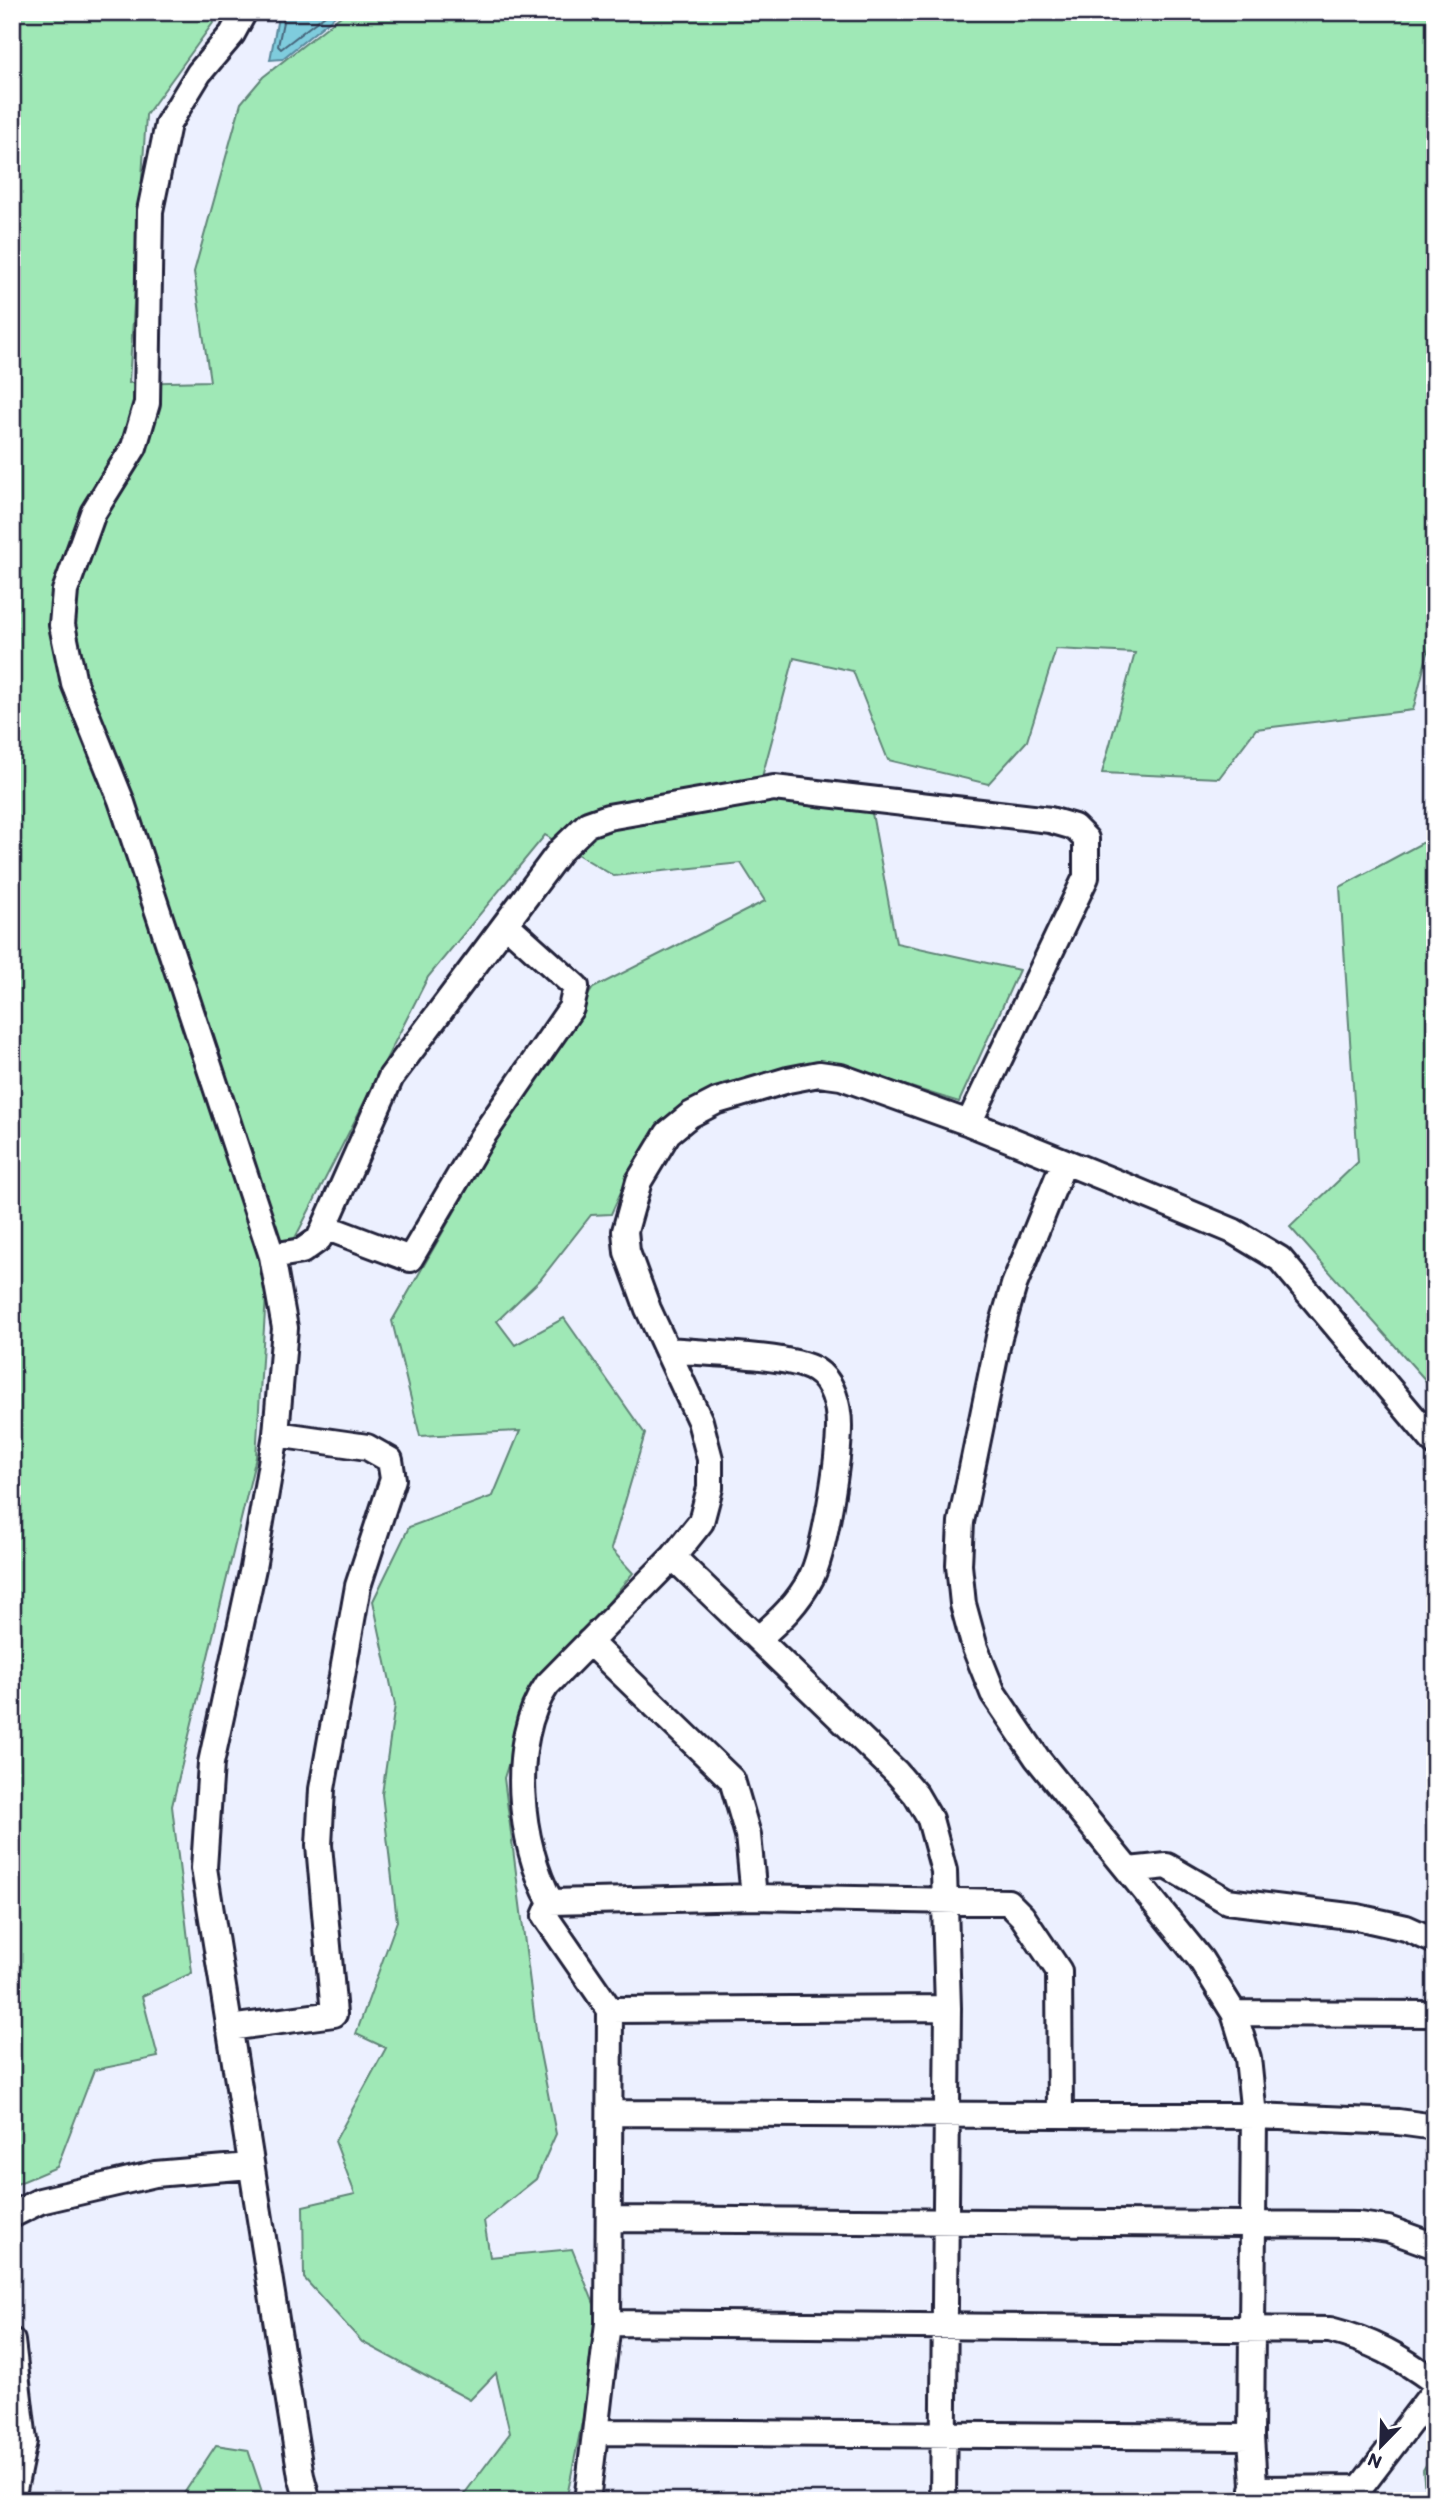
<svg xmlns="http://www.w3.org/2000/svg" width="1447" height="2513" font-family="Itim,sans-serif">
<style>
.green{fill:#9fe8b6;stroke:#608578;stroke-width:2}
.water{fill:#7fccdd;stroke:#5a889c;stroke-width:2}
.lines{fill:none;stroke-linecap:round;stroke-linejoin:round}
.shore{stroke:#47667c;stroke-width:2}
.minor-casing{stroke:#22223b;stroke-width:30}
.minor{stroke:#fff;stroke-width:24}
</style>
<rect width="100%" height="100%" fill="#ecf0ff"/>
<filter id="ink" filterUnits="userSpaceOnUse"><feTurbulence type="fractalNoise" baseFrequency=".0143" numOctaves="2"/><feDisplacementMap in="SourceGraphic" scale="14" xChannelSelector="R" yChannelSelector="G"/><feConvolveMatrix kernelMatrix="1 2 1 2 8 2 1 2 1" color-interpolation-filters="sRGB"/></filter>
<g filter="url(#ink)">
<path class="green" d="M12 12H221L146 115 129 383 210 381 194 272 241 103 263 77 346 12H1435V625L1413 710 1256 729 1219 778 1102 773 1135 653 1056 649 1027 741 988 784 888 760 853 671 794 658 759 788 869 797 896 943 1019 970 959 1102 856 1070 817 1068 725 1083 677 1113 635 1161 611 1214 591 1215 540 1280 497 1321 515 1345 564 1318 645 1434 611 1549 633 1573 529 1698 504 1778 537 2038 556 2134 536 2179 484 2221 490 2257 572 2249 602 2324 566 2501H459L510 2433 496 2373 470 2400 362 2342 304 2278 303 2206 355 2194 335 2141 386 2048 356 2034 397 1921 382 1794 395 1705 373 1601 409 1527 493 1496 520 1431 420 1436 392 1321 527 1085 593 988 765 901 741 863 614 876 545 835 428 977 266 1295 256 1457 172 1806 192 1973 142 1996 158 2057 94 2070 57 2167 12 2186Z
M1435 836V1391L1290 1227 1358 1162 1340 887Z
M216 2445 248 2450 265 2501H179Z
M1435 2451V2501H1426L1423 2470Z"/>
<path class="water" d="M279 12H340L282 59 270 60Z"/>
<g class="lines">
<path class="shore" d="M285 12 278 46 281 49 329 12"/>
<defs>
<path id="minor" d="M244 12 232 34 199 73 168 124 150 211 147 403 134 447 93 513 65 591 62 625 74 683 121 800 272 1256 285 1328 276 1434 253 1568 211 1763 204 1868 301 2476 308 2501
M1064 1162 1014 1285 999 1337 961 1522 959 1565 963 1604 975 1648 993 1693 1037 1758 1201 1960 1234 2013 1248 2058 1254 2116 1251 2437 1255 2501
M325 1227 410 1259 482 1137 571 1008 576 987 506 924
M272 1256 302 1251 319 1239 391 1077 560 851 588 824 608 817 774 788 1050 820 1074 827 1086 839V877L969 1123
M667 1350C700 1353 791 1355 815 1370 833 1381 839 1406 839 1426 839 1459 825 1550 811 1578 798 1603 780 1620 759 1638
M673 1557 897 1773 916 1795 930 1819 944 1871 948 2008 943 2501
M589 1642 732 1780 748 1835 754 1897
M1129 1870 1167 1866 1227 1901 1357 1917 1406 1928 1435 1941
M551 1902 754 1897 1008 1902 1022 1916 1059 1971 1060 2114
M610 2010 948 2008
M1234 2013 1435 2014
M229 2028 334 2014 319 1845 322 1789 358 1586 393 1479 390 1460 367 1447 276 1434
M611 2113 1254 2116 1398 2122 1435 2127
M12 2215 40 2201 155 2174 250 2166
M611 2219 1358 2225 1388 2229 1435 2246
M608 2323 1330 2330C1373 2341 1399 2356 1435 2382
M12 2341 24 2441 12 2499
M596 2432 1251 2437
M1360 2488 1435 2390
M1253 2489 1360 2488
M587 2501 608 2323 610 2010 545 1916 551 1902C519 1845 508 1741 547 1685L673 1557 701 1522 710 1488V1459L700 1421 648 1309 627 1252 625 1231 639 1181 668 1133 690 1115 717 1101 788 1080 819 1074 841 1077 969 1123 1130 1188 1233 1231 1280 1259 1435 1443"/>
</defs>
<use href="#minor" class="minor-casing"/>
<use href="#minor" class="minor"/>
</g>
</g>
<rect width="1447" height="2513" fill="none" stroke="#fff" stroke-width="42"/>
<rect x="21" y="21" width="1405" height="2471" fill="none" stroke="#22223b" stroke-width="2.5" filter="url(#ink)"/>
<g transform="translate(1381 2446) rotate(203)" stroke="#ffffff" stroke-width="5" paint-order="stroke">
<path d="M0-5L12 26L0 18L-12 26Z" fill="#22223b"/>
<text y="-10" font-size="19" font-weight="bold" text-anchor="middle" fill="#22223b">N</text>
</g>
</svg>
